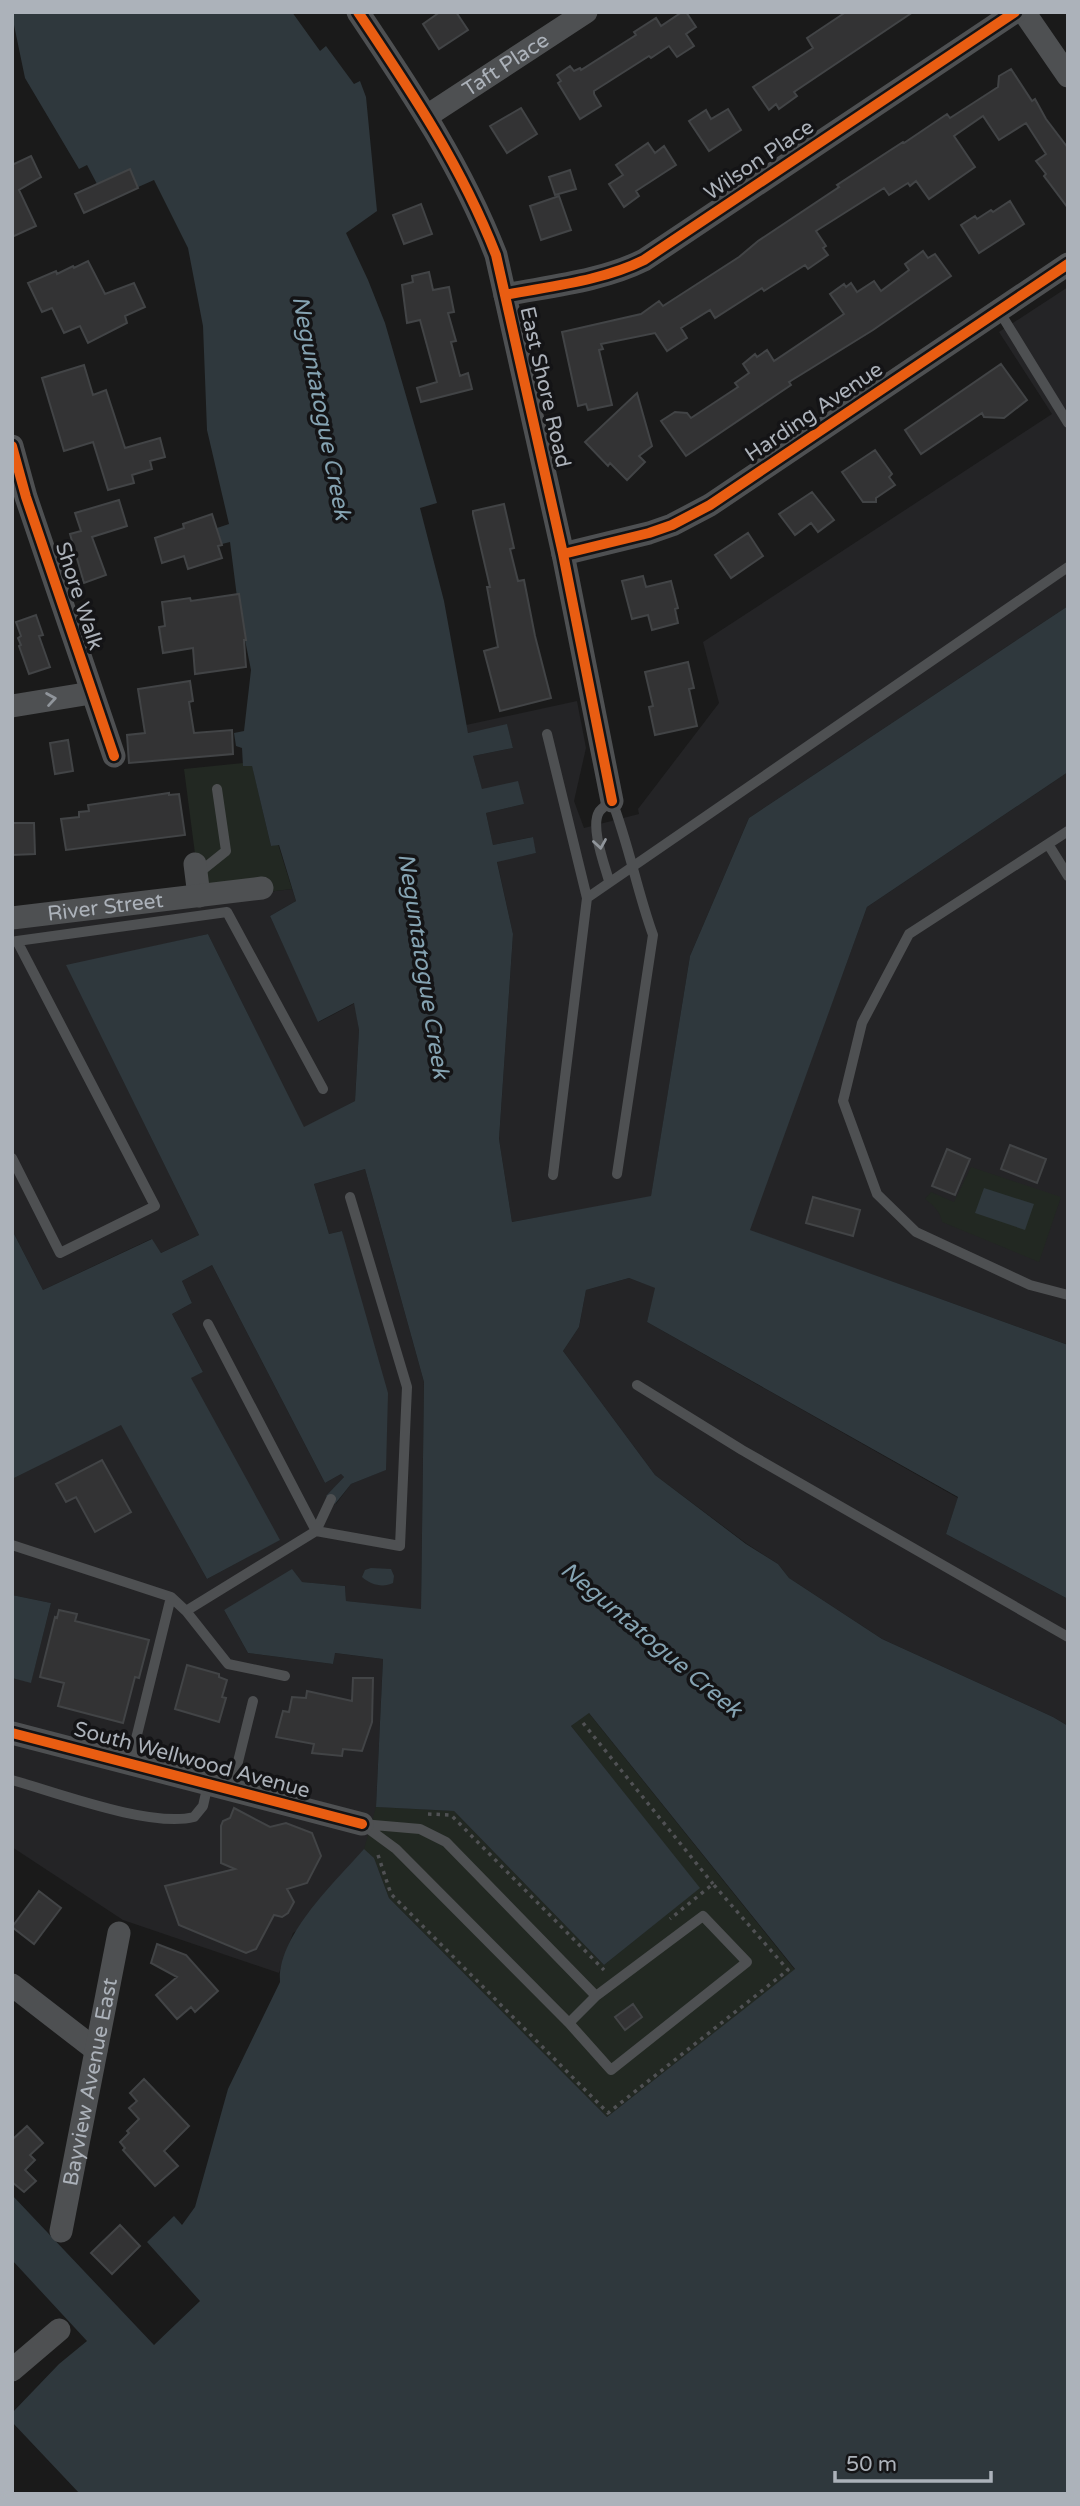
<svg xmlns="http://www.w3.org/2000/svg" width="1080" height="2506" font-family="'Varela Round',sans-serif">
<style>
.built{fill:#242426}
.green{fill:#222822}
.water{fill:#2f383d}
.building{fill:#333334;stroke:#424446;stroke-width:2}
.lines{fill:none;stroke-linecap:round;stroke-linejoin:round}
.path{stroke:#505154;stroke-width:3.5;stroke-dasharray:3.5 5;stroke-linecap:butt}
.service{stroke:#4e5052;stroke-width:10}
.minor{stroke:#4e5052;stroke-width:23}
.cycleway-casing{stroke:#141416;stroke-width:15}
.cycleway{stroke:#e95d12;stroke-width:10}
.oneway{stroke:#90959b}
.labels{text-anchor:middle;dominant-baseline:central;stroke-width:7;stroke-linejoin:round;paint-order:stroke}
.street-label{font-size:21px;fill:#acb2ba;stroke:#141416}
.water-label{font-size:23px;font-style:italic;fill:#85a3b2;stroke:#141416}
</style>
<rect width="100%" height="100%" fill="#1a1a1a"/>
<path class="built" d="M1068 287V606L749 818 690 956 651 1197 512 1222 499 1139 513 934 497 861 536 853 532 837 493 845 486 813 524 804 482 790 473 756 513 748 507 725 468 733 466 725 577 701 586 748 574 801 584 828 639 814 638 809 719 703 703 642 1052 414 999 332Z
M1068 772V1345L749 1230 867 907Z
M292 889 296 901 270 916 319 1022 355 1003 359 1030 355 1101 304 1128 208 934 67 966 199 1235 161 1253 151 1239 43 1290 12 1230V922Z
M365 1169 424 1382 421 1610 346 1601 345 1586 301 1582 224 1610 248 1653 333 1664 334 1653 383 1659 376 1807 454 1811 293 1933 279 1973 123 1920 12 1847V1678L31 1682 51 1603 12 1595V1479L121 1424 207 1579 279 1540 190 1378 203 1372 172 1314 192 1303 182 1281 212 1265 325 1483 341 1474 344 1477 327 1496 336 1504 351 1484 385 1470 342 1231 329 1234 314 1184Z
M629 1278 656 1288 647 1322 958 1498 946 1534 1068 1599V1726L1053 1717 882 1639 789 1578 778 1564 747 1544 655 1475 563 1351 579 1327 586 1290Z"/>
<path class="green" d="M243 763 244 766 252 765 271 846 278 844 292 889 201 900 184 769Z
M971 1167 1061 1197 1039 1262 942 1222C940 1211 934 1206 925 1199L931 1192 954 1202Z
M588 1712 795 1970 607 2117 389 1898 374 1858 364 1849 376 1807 454 1811 604 1965 699 1888 571 1726Z"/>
<path class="water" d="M12 12H292L320 51 326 46 354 84 360 81 366 97 377 211 346 233 368 280 385 323 437 503 420 508 444 601 468 733 507 724 513 748 473 756 482 789 518 781 524 804 486 813 493 845 533 837 536 853 497 862 513 934 499 1139 512 1222 651 1196 690 956 749 818 1068 606V772L867 907 750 1230 1068 1345V1599L946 1534 958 1497 647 1322 655 1288 629 1278 586 1290 579 1327 563 1351 655 1475 746 1544 778 1564 789 1578 882 1639 1053 1717 1068 1726V2494H80L12 2422V2413L59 2364 87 2341 12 2260V2195L154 2345 200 2301 147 2242 174 2216 182 2225 195 2207 228 2089 280 1982C277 1936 335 1882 364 1849L374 1858 389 1898 607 2117 795 1969 589 1713 571 1726 700 1888 604 1965 454 1811 376 1807 383 1659 335 1653 333 1664 248 1653 224 1610 292 1569 302 1582 345 1586 346 1601 421 1609 424 1382 365 1169 314 1184 329 1234 342 1231 388 1393 386 1470 351 1484 335 1504 326 1496 344 1477 341 1474 325 1483 212 1265 182 1281 192 1303 172 1314 203 1372 191 1378 280 1540 207 1579 121 1425 12 1479V1230L43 1290 152 1239 161 1253 199 1235 66 965 208 934 304 1127 355 1101 359 1030 354 1003 318 1022 270 916 296 901 279 845 271 846 252 766H243L242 748 236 746 234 733 244 731 251 670 238 605 230 542 222 544 217 528 229 524 207 430 203 326 188 248 154 180 136 188 97 184 87 165 79 169 25 78 14 25H12Z
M984 1188 1034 1204 1025 1230 975 1213Z
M371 1568 391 1569 394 1576 393 1583C383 1588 371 1585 362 1577L365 1570Z
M12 1595 51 1603 31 1683 12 1678Z"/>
<path class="building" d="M440 12H456L468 30 439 49 423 24Z
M682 12H686L696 27 686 34 694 46 677 57 669 46 651 58 649 56 594 91V94L601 106 580 119 558 83 561 81 557 75 570 66 574 71 580 68 581 70 636 35 634 32 656 18 661 26Z
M846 12H913L794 92 797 96 779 109 776 104 769 110 753 87 813 48 807 38Z
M1011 69 1032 101 1035 99 1046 119 1068 148V208L1044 176 1046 174 1036 161 1046 154 1026 123 999 140 983 116 954 136 975 167 929 199 916 181 910 186 908 183 889 195 884 188 816 231 826 246 823 248 828 255 808 269 805 265 764 291 762 288 715 318 710 310 681 328 687 338 667 351 655 333 601 344 603 349 599 350 612 405 588 410 586 404 578 406 562 332 641 314 659 301 663 306 739 257 758 241 839 187 837 185 903 142 904 143 947 114 950 118 998 87 999 76Z
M521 108 537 134 507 153 490 126Z
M728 109 741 130 709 151 689 121 706 110 711 119Z
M648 143 655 153 664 146 676 165 636 191 639 196 624 207 609 184 623 175 616 165Z
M31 156 41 177 19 190 36 226 12 237V165Z
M130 169 138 188 84 213 75 194Z
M570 170 576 189 555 195 549 177Z
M559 196 571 230 541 240 530 206Z
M1010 201 1024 224 979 253 961 225 975 216 977 219 991 210 993 212Z
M421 204 432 234 404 244 393 215Z
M923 251 928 258 935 254 951 276 873 330 789 382 791 385 686 456 661 421 675 412 687 413 691 418 738 387 735 383 749 373 743 364 755 354 757 357 767 350 774 361 844 314 830 294 844 284 846 287 851 283 857 292 874 281 881 291 909 270 905 264Z
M88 261 105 294 134 283 145 307 125 316 127 323 88 343 80 326 64 333 52 308 42 312 28 283 56 271 57 274 73 266 74 268Z
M429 272 433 290 449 287 454 312 448 313 456 341 451 342 460 376 468 373 472 389 421 402 417 388 437 382 420 320 407 323 402 285 413 282 412 276Z
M1001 364 1027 400 1004 418 984 417 982 413 921 454 905 430Z
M84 365 93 395 106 390 125 448 160 438 165 457 150 461 152 469 132 475 134 483 108 490 93 442 64 451 42 378Z
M637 393 652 446 639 456 645 462 627 480 610 463 608 466 585 442Z
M875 450 892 474 889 477 895 485 876 498V502H863L842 472Z
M812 492 834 520 818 532 811 523 795 535 779 514Z
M119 500 127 526 92 537 106 575 84 583 70 534 81 531 75 513Z
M504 504 514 548 510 549 518 581 524 580 535 636 551 698 500 711 484 651 498 647 487 587H490L473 514V511Z
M212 514 222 545 218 546 222 558 188 569 184 556 162 563 155 538 184 528 183 524Z
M748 533 763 556 731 578 715 555Z
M643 576 646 587 671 581 678 608 675 609 678 623 652 630 648 615 632 619 622 581Z
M239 594 246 640H244L246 667 195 674 193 648 163 653 159 627 165 626 162 602 190 598 191 601Z
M36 615 43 635 39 636 50 667 29 674 19 646 21 645 18 638 21 636 16 622Z
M688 662 694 688 689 689 697 726 655 735 649 707 653 706 645 672Z
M190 681 193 701 189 702 194 733 232 730 233 754 129 763 127 735 145 733 138 689Z
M68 740 73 771 55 774 50 743Z
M169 793V795L179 794 185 835 66 850 61 819 79 817V812L89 811 88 805Z
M12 823H34L35 854 12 855Z
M1010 1145 1046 1159 1037 1183 1001 1169Z
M947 1149 970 1159 955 1195 932 1186Z
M813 1197 860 1210 853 1236 806 1223Z
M102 1460 131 1512 95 1532 76 1497 66 1502 56 1484Z
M59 1610 77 1614 75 1621 149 1640 139 1678 135 1677 123 1723 58 1706 64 1683 40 1677 55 1617 57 1618Z
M187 1665 219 1674V1677L227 1680 222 1697 226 1698 219 1722 175 1709Z
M353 1678H373L372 1722 362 1751 343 1749 342 1756 312 1753 314 1744 276 1737 283 1711 289 1712 292 1697 306 1698 307 1691 352 1701Z
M234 1808 270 1827 286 1823 312 1833 321 1856 307 1883 287 1889 294 1902 288 1913 282 1917 274 1915 256 1949 246 1953 179 1925 165 1886 235 1869 221 1863V1826L223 1821 230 1818Z
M39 1891 61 1908 34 1944 12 1927Z
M157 1944 186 1955 218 1991 195 2012 191 2007 177 2019 156 1995 177 1977 151 1963Z
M633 2004 642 2017 625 2030 615 2017Z
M144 2079 189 2126 164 2151 178 2166 155 2186 123 2150 125 2148 120 2142 129 2133 127 2131 139 2119 129 2108 137 2101 130 2093Z
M27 2126 43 2143 30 2155 35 2160 25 2170 36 2181 24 2192 12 2182V2137L14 2138Z
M120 2225 140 2246 112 2274 91 2253Z"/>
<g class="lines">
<path class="path" d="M583 1723 713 1884
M428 1814 451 1815 604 1970
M378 1855 391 1894 608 2113 788 1970 713 1884 670 1919"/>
<path class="service" d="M999 311 1068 423
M547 734 587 898
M1068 831 909 934 862 1023 843 1101 877 1194 916 1232 1030 1285 1068 1295
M1048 844 1068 876
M196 875 226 851 217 789
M609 881C605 866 590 827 599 812 601 808 608 804 612 801 629 845 637 891 653 935L617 1174
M17 941 227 912 323 1089
M12 942 17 941 155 1206 60 1253 12 1158
M553 1175 587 898 1068 567
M637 1385 742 1450 1068 1637
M331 1499 316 1531 400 1546 407 1387 350 1197
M12 1545 171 1597 186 1611 228 1664 285 1676
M186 1611 316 1531 208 1324
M130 1763 171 1597
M12 1780C58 1793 151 1828 194 1817L203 1806 208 1784
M231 1790 253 1701
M362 1824 420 1829 446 1842 596 1996 703 1916 747 1962 611 2070 569 2023 396 1849Z
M569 2023 596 1996"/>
<g class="minor">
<path d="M358 12C411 91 461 165 496 255L563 554 612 801"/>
<path d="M1024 12 1068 76"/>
<path id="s1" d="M427 116 586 12"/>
<path d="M505 295C551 286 602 281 644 260L1015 12"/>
<path d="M12 446 26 497 114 756"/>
<path d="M563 554 649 533 672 525 710 505 1068 264"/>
<path d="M12 706 91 693"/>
<path d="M195 864 199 896"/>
<path id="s2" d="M12 918 262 888"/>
<path d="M12 1733 362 1824"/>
<path d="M12 1985 96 2050"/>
<path id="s3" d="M61 2231 119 1933"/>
<path d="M12 2370 59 2330"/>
</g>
<defs>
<path id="cycleway" d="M358 12C411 91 461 165 496 255L563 554 612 801
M505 295C551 286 602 281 644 260L1015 12
M12 446 26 497 114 756
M563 554 649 533 672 525 710 505 1068 264
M12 1733 362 1824"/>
</defs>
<use href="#cycleway" class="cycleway-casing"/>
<use href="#cycleway" class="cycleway"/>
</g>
<defs><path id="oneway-chevron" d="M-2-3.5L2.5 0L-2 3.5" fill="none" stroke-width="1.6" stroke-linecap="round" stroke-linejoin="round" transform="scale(1.75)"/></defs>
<g class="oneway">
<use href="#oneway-chevron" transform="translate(51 699) rotate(-9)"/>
<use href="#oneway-chevron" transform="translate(600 844) rotate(81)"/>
</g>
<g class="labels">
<g class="street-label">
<text stroke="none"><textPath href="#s1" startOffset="94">Taft Place</textPath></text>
<text transform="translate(759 160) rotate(-34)">Wilson Place</text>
<text transform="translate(545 387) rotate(77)">East Shore Road</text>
<text transform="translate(814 412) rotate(-34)">Harding Avenue</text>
<text transform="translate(79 596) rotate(72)">Shore Walk</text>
<text stroke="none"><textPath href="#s2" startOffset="94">River Street</textPath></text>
<text transform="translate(192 1760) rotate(15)">South Wellwood Avenue</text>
<text stroke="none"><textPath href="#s3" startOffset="152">Bayview Avenue East</textPath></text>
</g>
<g class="water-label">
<text transform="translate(321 408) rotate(79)">Neguntatogue Creek</text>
<text transform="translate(423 966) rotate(81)">Neguntatogue Creek</text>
<text transform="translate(651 1640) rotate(40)">Neguntatogue Creek</text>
</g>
</g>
<rect width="1080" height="2506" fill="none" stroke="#acb2ba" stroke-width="28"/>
<path d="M835 2471v10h156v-10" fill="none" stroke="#acb2ba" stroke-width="3.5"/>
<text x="846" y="2471" font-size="21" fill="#acb2ba" stroke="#141416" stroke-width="5" paint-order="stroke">50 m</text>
</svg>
